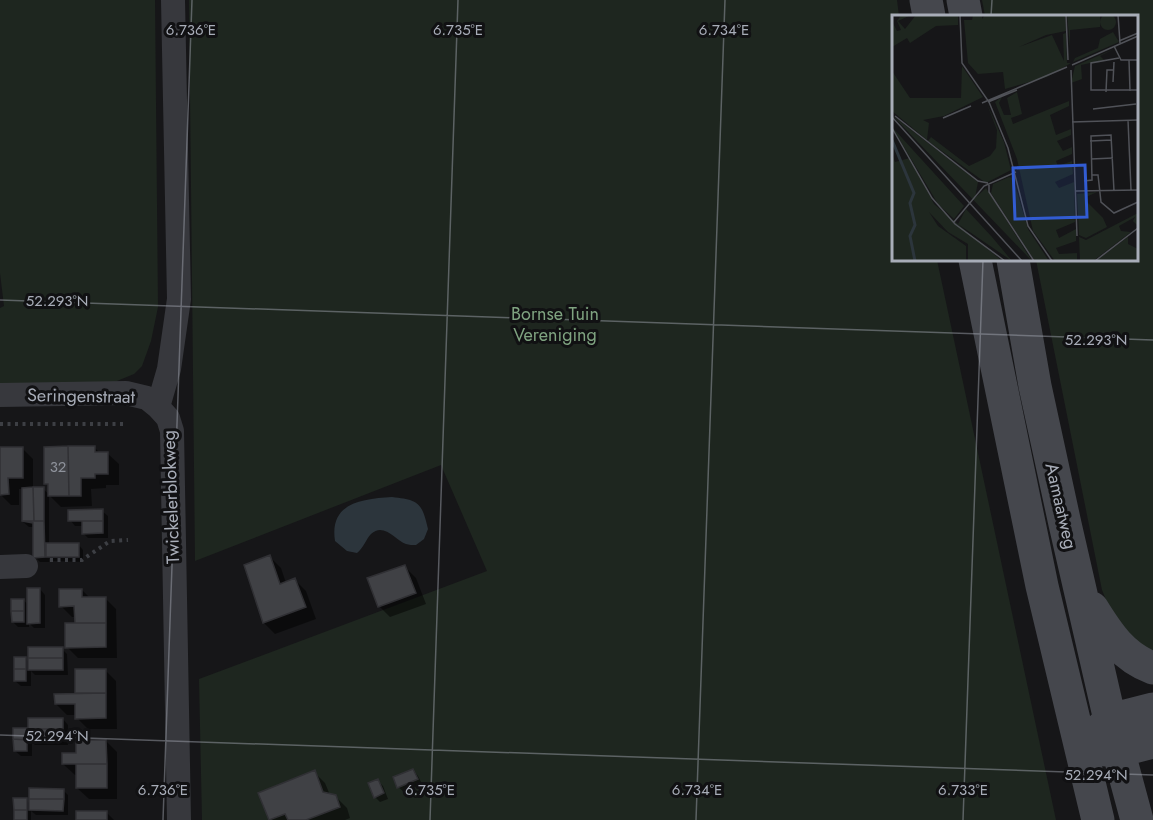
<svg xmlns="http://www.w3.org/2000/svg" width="1153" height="820" font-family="Jost,sans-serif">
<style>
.green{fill:#1e261f}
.water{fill:#2c353c}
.shadow{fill:#0007}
.building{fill:#404145;stroke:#303034;stroke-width:1.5}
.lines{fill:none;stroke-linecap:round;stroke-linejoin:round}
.path{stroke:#3d3f44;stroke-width:4;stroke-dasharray:3 4.5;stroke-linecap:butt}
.street{stroke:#37383d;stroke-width:24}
.secondary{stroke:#45474d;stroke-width:33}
.ticks{fill:none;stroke:#a8adb8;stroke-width:1.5;stroke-opacity:0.45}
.labels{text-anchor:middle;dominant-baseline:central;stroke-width:6;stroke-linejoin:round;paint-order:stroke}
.number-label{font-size:15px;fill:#8e929b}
.park-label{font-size:18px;fill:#7fa380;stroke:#111113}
.street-label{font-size:18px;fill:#a8adb8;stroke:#111113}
.inset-river{fill:none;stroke:#2c353c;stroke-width:3}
.inset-road{fill:none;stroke:#505258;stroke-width:1.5}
.view{fill:#325cd3;fill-opacity:0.15;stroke:#325cd3;stroke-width:3}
.inset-edge{fill:none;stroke:#a8adb8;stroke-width:3}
.ticks-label{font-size:15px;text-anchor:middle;fill:#a8adb8;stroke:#111113;stroke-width:6;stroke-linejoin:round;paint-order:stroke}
</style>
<rect width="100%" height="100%" fill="#161618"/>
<path class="green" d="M0 0H155L158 307 151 341 142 366 134 374 112 383 0 384V308L4 306 0 273Z
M189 0H897L899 16H894V260H937L1056 820H202L199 679 487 571 441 465 195 561Z
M982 0H1153V657L1118 629 1102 590 1036 260H1136V16H985Z"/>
<path class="water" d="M392 497C418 500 422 502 428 529L424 539 416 545C412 545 409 545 406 544 396 541 384 522 371 534 366 539 364 547 357 553L347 551 335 541C329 502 363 499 392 497Z"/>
<path class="shadow" d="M94 447 101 454 107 453 119 464V485H106V488L91 489 92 506 61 507 49 495V545L78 544 83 550V562L52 561 49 558V562H40L35 557V527H29L23 522V489H19V505H11L0 494V448H22L33 459V489H43L50 495V487L45 483Z
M102 511 108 516V538H88L83 533V526H75L70 520Z
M270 557 281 568 286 583 295 580 306 591 316 619 275 634 264 623Z
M405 567 416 578 426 604 390 617 379 606Z
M40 589 45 595V628H34L29 623V627H18L13 622 23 600 29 605Z
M82 590 90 598H105L116 609 117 658H78L67 647 76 624V617H72L61 606Z
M62 649 67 654 68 675H35L31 671V686H21L15 681 26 659 30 663Z
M105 670 116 681 117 729H88L77 718V715H67L56 704 77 695 76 671Z
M63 719 68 725V745H35L32 742V756H21L15 751 26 729 30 733Z
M106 741 117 752V799H89L77 788V775H75L63 764Z
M413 770 418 776 422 784 404 792 398 787Z
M314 772 325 783 330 795 335 796 347 808 350 818 345 820H271Z
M378 781 383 786 388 799 380 802 375 797Z
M63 790 68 795V815H36L31 811V820H15L26 799 30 804Z
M106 812 114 820H78Z"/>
<path class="building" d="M68 446H95V452H108V474H95V478H81V496H69Z
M68 446 69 496H48V484H44V447Z
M0 447H23V478H8L9 494 0 495Z
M33 487 34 521H22V488Z
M33 487H44V521H34Z
M103 509V521H68V510Z
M22 521H44L45 557 33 558V523Z
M82 521H103V533L82 534Z
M46 543H79V557H46Z
M270 555 280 584 295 578 306 607 263 623 244 565Z
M405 565 416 593 378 607 367 578Z
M27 588H40V623L27 624Z
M59 589H82V597H106V623H75L74 606 59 607Z
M11 599H24V611H11Z
M11 611H24V622H12Z
M65 623H106V647L65 648Z
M28 647H63V658H28Z
M14 657H26V669H14Z
M28 658H63V670H28Z
M14 669H26V681H14Z
M75 669H106V693H75Z
M106 693V718L75 719V704H55L54 694Z
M28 718H63V729H28Z
M13 728H27V740L13 739Z
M28 729H63V740H28Z
M13 739 27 740V751H14Z
M76 740H106L107 764H62V753H76Z
M76 764H107V788H76Z
M413 769 418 779 397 788 393 777Z
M315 770 323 792 336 795 340 807 306 820H288L285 814 269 820 258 793Z
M378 779 384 793 374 798 368 783Z
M29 788 64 789V799H29Z
M13 798H27V810H14Z
M29 799H64L63 811 29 810Z
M14 810H27V820H14Z
M76 811H107V820H76Z"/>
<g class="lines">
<path class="path" d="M0 424H125
M50 560H82L110 541 128 540"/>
<path class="street" d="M0 395 126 393 147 398 158 407 168 418 172 431 179 820
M158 407 169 369 179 299 173 0
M0 567 26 566"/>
<path class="secondary" d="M926 0 929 16
M963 0 966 16
M975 260 1042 586 1098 820
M1013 260 1035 386 1065 524 1110 720 1137 820
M1092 608C1108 634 1123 657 1153 668
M1095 734 1110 720 1153 709
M1096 749 1118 751 1153 742"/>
</g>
<path class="ticks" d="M991 16 992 0M0 300 1153 340M0 735 1153 775M163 820 192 0M430 820 458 0M696 820 725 0M963 820 983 260"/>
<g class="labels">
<g class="number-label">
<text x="58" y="467">32</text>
</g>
<g class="park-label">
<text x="555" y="314">Bornse Tuin<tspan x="555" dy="21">Vereniging</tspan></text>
</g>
<g class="street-label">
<text transform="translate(81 396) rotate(1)">Seringenstraat</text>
<text transform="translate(171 497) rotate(-92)">Twickelerblokweg</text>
<text transform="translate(1061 506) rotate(77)">Aamaatweg</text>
</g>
</g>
<g transform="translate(892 15)">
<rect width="246" height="246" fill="#161618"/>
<path d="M208 7a8 8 0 1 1 16 0a8 8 0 1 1-16 0ZM9 0H19L6 6 13 14 24 0H66V10L44 11 18 28 15 23 0 32V6L5 16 9 15 5 6ZM81 0H90V4L93 0H173L174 16 154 20 127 32 160 20 172 46 171 19 174 18 175 48H179L155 62 113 74 111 57 86 59 76 48 72 5H80ZM175 0H208V12L178 15V32ZM221 17 227 27 181 47 183 43 206 33 208 24ZM222 34 208 41 212 45 189 50 190 64 179 68 183 51ZM70 51 91 82 52 101 31 105 37 108 35 125 0 96V56L18 83H69ZM125 77 130 99 119 103 121 109 177 86V91L158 100 164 120 179 114V120L165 126 171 136 180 132V139L164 146 166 151 180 146 181 159 163 167 167 173 182 167 183 207 164 215 167 223 184 214V226L164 233 167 239 185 238V246H163L141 216 125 144 103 87 110 82 107 88 112 100H119L115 83ZM95 89 112 127 119 155 94 168 36 126 39 122 77 151 98 141 104 133 105 115ZM0 100 86 167 83 183 94 173 140 246ZM0 112 72 191 62 204 46 189ZM0 139 3 147 18 143 42 189 110 246H76V229L56 217 37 197 46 211 74 231V246H0ZM117 162 121 163 136 214 157 246H143L99 178 101 169ZM205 177 194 182 195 187 211 203 215 212 194 223 187 220 185 179ZM74 194 100 222 120 246 66 209ZM246 198V211L241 206 243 202 227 211 229 216 239 217 201 246H188L187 222 194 225ZM236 222V229L246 234V246H204Z" fill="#1e261f"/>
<path class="inset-river" d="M0 125 22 178 18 188 23 210 18 221 23 246"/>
<path class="inset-road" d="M68 0 70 48 97 87 116 133 136 211 160 246M174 0 176 45M226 0 228 28M227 26 246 18M222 31 229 45H246M227 43 199 48V75H246M237 45 238 76M180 50 246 21M179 55 185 221M221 67 222 47M214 77 215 55H222M96 87 125 75M90 88 175 52M201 94 244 89M3 101 86 166 96 168M0 102 130 246M51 103 79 91M236 105 239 175M180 107 246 105M0 113 40 183 63 209 113 246M198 126 220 125M199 144 221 143M200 160H206L209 187 222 198 246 187M192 166 200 165 199 121 219 120 222 176M97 170V177L142 246M184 176 246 175M62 207 92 171 124 157M203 246 246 213"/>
<path class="view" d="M193 150 195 202 123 204 121 153Z"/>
<rect width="246" height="246" class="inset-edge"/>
</g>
<g class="ticks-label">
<text x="191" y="35">6.736°E</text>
<text x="458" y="35">6.735°E</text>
<text x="724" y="35">6.734°E</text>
<text x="57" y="306">52.293°N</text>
<text x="1096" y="345">52.293°N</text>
<text x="57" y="741">52.294°N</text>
<text x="1096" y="780">52.294°N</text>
<text x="163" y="795">6.736°E</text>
<text x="430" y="795">6.735°E</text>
<text x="697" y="795">6.734°E</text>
<text x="963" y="795">6.733°E</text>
</g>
</svg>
